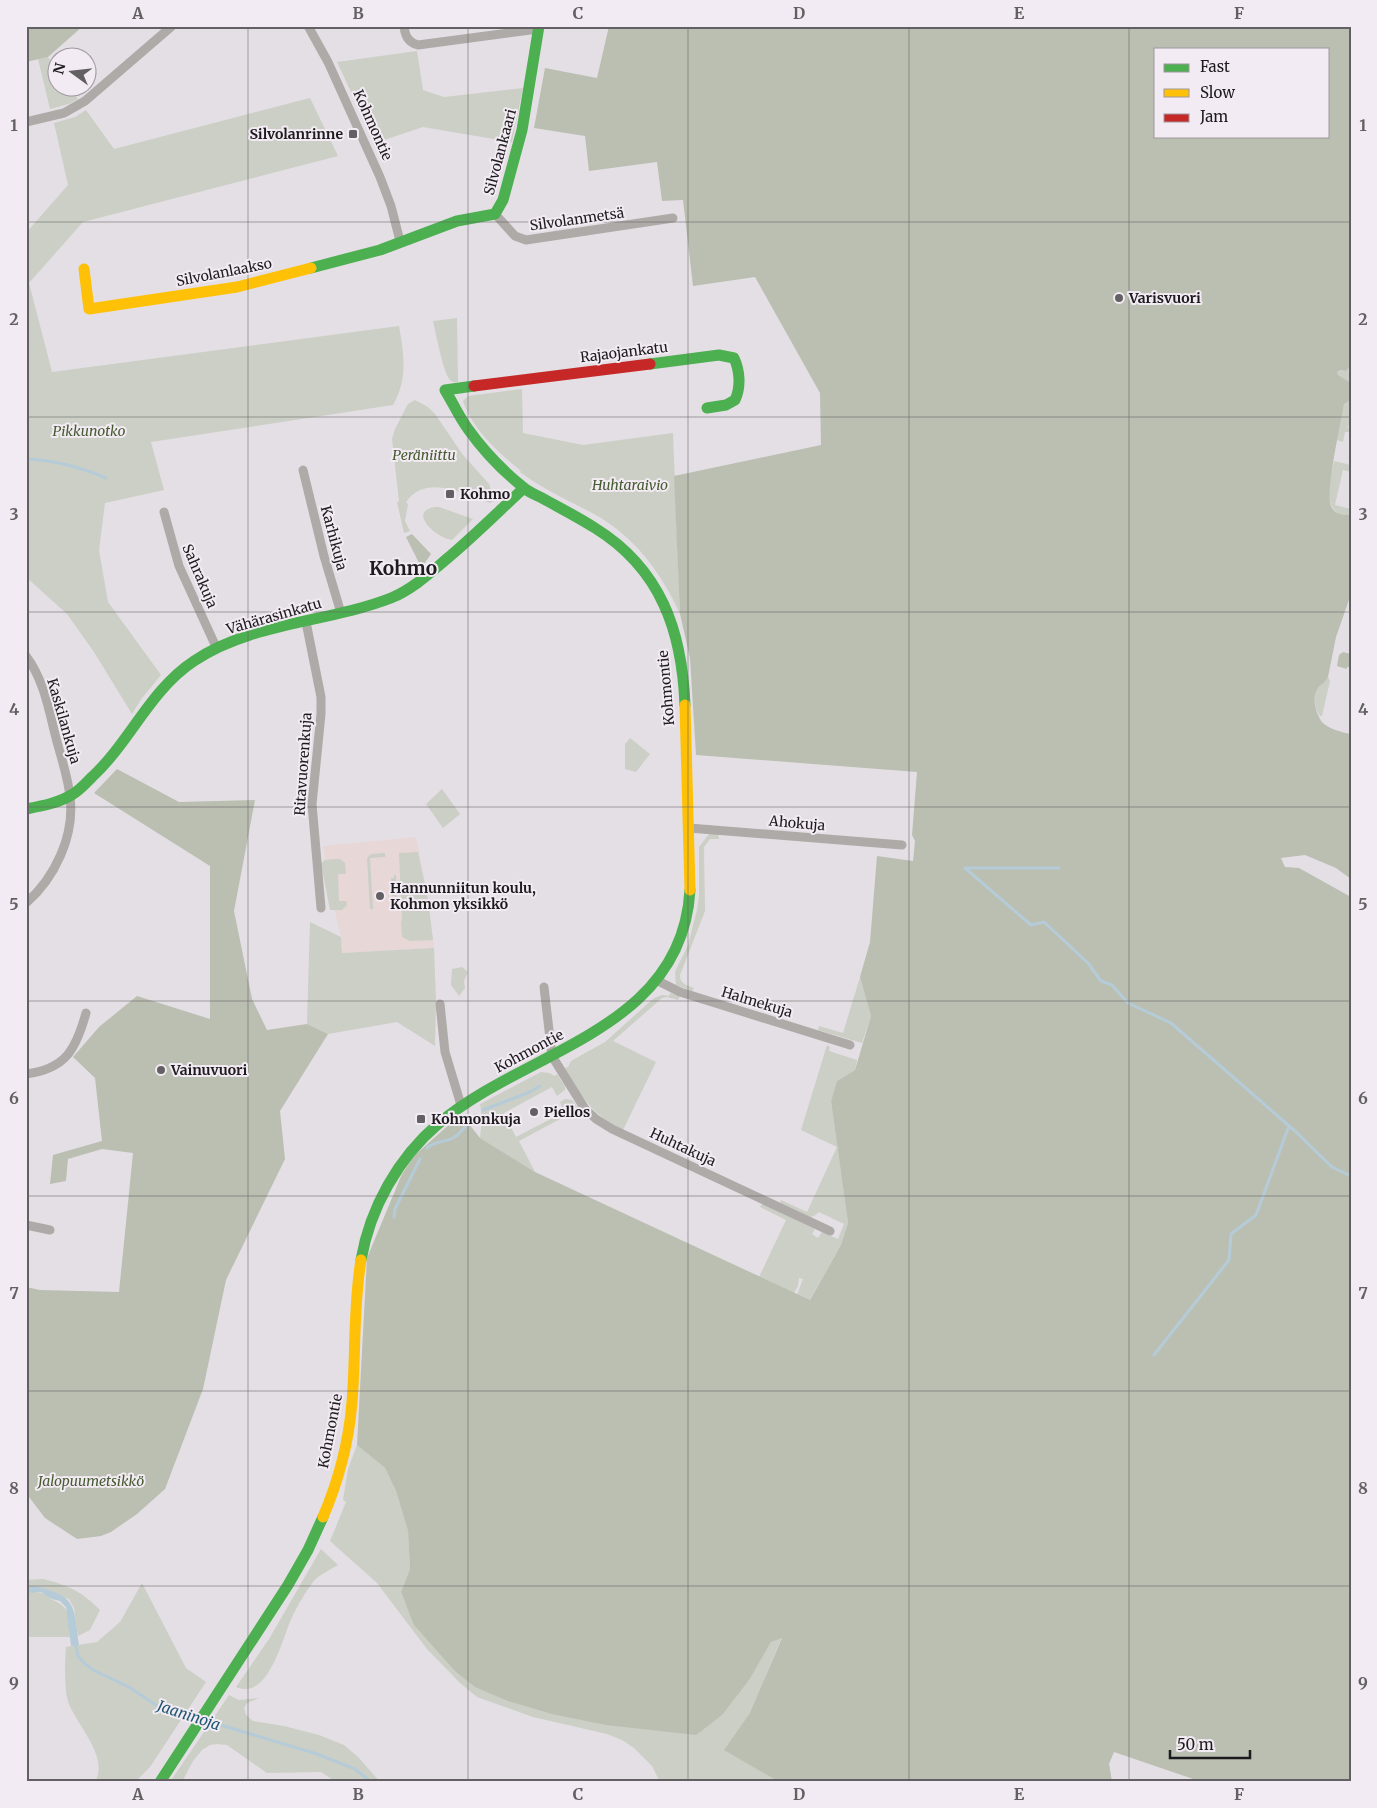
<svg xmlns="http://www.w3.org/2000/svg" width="1377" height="1808" font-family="Merriweather,serif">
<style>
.education{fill:#e7d7d7}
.green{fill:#cbcfc5;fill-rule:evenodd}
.forest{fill:#babfb2;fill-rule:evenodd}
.water{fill:#b6cbd8}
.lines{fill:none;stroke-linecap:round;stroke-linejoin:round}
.stream{stroke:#b6cbd8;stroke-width:3}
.street{stroke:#aeaaa8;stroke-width:9}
.fast{stroke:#4caf50;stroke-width:11}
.slow{stroke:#ffc107;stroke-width:11}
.jam{stroke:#c62828;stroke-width:11}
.grid{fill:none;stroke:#636063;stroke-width:1;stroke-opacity:0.55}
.poi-dot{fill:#636063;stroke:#f3ebf3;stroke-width:2}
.labels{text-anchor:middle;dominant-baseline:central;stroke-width:4;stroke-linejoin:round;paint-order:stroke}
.street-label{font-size:14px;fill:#1e1b1e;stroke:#f3ebf3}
.poi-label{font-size:14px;font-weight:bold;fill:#1e1b1e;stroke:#f3ebf3;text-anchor:start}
.park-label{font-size:14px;font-style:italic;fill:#465b30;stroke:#f3ebf3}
.water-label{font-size:15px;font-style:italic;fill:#1f5771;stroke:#f3ebf3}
.district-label{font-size:19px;font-weight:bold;fill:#1e1b1e;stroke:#f3ebf3}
.neatline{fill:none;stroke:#636063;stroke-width:2}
.grid-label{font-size:16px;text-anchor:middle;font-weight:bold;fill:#636063}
</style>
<rect width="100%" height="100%" fill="#e4dfe4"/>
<path class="education" d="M416 837 427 892 434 948 342 953 341 937 327 877 323 846Z"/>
<path class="green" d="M417 51 423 90 444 97 523 88 512 142 423 127 375 143 337 62Z
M48 57 57 70 58 88H70L78 99 69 104 50 109 38 59Z
M310 98 338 156 83 222 29 283 52 372 399 326C404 354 408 379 393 405L151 442 164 490 105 503 99 550 108 602 161 675 142 698 132 714 94 652 67 614 26 577V233L68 185 54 123 75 117 86 110 114 149Z
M457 318 458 382C455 382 453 383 450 380 443 372 436 333 433 321Z
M1351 365V383L1338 375 1337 372 1340 370 1346 371Z
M522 389 523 433 583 445 673 433 680 614C661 572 634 536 594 514 568 500 544 490 520 472L521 471C498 452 473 430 463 401L468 396Z
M415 400 428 407 435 414 463 455 489 484 495 500 490 503C464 494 426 473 406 502L408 504 405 521 410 531 404 533 397 502 399 501 392 439 395 429 408 404Z
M1351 400V415L1348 428H1351V432H1345L1343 442 1337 440 1344 404Z
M1334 461 1351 465V472L1343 470 1335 505 1351 509V515C1320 517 1330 481 1334 461Z
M435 507H439L473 519 452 540C438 539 406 512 435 507Z
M1328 677 1330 681 1322 716H1320C1314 708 1312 693 1320 686 1324 682 1325 682 1328 677Z
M630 738 650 754 636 772 625 769V744Z
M442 789 460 814 443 828 426 804Z
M709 834H718L719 839H710L704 847 705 911 680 975C680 984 686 985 694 988L692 991 676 985 675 972 688 945 697 910 699 896V847Z
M418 852 428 900 433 940 410 941 402 937 401 922 402 920 399 853Z
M385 853V857L370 858 373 909H370L367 858 371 854Z
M336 859H340L345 863 346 874H338L339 901H346L347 905 342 910H330L321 863 325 860Z
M394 875H396L397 899H395V896H392L391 878H394Z
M310 922 341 937 342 953 434 948 436 1001 435 1046 397 1022 328 1034 307 1024Z
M462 967 468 972 464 981 465 988 459 996 451 985 452 969Z
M860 977 871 1016 862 1043 818 1030 819 1026 843 1033Z
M670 993 680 996 678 1000 667 997 662 998 613 1041 656 1062 623 1130C592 1115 582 1097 565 1068L568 1067 571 1061 605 1042 654 998 662 995 669 996Z
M827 1045 830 1047 829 1051 857 1060 855 1070 837 1081 831 1101 848 1223 841 1245 809 1301 797 1295 803 1279 799 1278 798 1286 794 1293 759 1277 786 1220 760 1207 762 1204 815 1229 812 1234 818 1238 822 1232 838 1239 844 1224 819 1212 814 1216 810 1217 780 1203 781 1200 807 1212 837 1147 801 1130Z
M541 1072 549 1073 555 1076 557 1074 565 1086V1090L557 1096 552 1087 504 1113 516 1137 564 1112 560 1102 565 1099 572 1100 582 1112 580 1115 575 1111 519 1141 535 1172 480 1138 482 1118 480 1104Z
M357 1445 385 1468 396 1491 408 1531 410 1569 401 1592 406 1605 438 1583 474 1614 503 1622 554 1650 622 1659 628 1649 643 1646 659 1654 670 1664 690 1654C694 1645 697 1629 703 1621 716 1605 739 1615 755 1621L766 1611 772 1601 912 1624 991 1697 1109 1764 1112 1782H788L728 1744 725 1750 779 1782H660L652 1766 634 1748 622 1740 607 1734 533 1717 477 1697 460 1683 427 1649 377 1583 330 1541 346 1502 343 1500 348 1469ZM779 1614 815 1634 804 1665 765 1678 782 1637 771 1642 752 1673Z
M321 1549 338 1565C331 1569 324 1573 318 1577 310 1583 299 1604 294 1613 283 1633 270 1702 236 1687L269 1639Z
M43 1579C70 1586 81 1591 100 1610L90 1630 78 1636 74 1608 69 1599 26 1587V1580Z
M142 1583 186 1668 206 1682 150 1767 135 1782H95C110 1756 75 1724 68 1701 64 1689 65 1660 66 1647L97 1642 120 1622Z
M31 1592C36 1592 42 1592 47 1595 53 1598 47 1597 53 1600 72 1608 69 1619 70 1637H26V1593Z
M229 1695 239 1700 259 1698 247 1703 244 1708 246 1715 253 1721 284 1726 319 1735 344 1745 359 1758 380 1782H336L321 1772 267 1773 227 1745 217 1744 210 1745 202 1750 193 1761 182 1782H170Z"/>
<path class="forest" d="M26 26H83L48 57 26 62Z
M609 26H1351V365L1346 371 1340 370 1337 372 1338 375 1351 383V400L1344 404C1341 423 1325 491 1331 506 1334 514 1343 515 1351 515V594L1336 637 1328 677C1325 684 1318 685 1316 692 1312 701 1317 715 1322 722 1327 728 1343 733 1351 734V879L1336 868 1305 855 1281 858 1285 867 1299 868 1351 897V1782H1202L1114 1752 1109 1764 1112 1782H779L724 1750 750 1713 782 1638 771 1642 749 1680 722 1715 696 1735 606 1725 552 1714 508 1701 475 1687 455 1671 414 1625 401 1592 410 1569 408 1531 396 1491 385 1468 357 1445 367 1258 402 1174 415 1155 461 1114 480 1138 535 1172 810 1300 841 1245 848 1223 831 1101 837 1081 855 1070 871 1016 860 977 870 942 877 856 913 861 915 841 912 835 917 772 696 755 690 658 680 614 674 476 821 445 820 393 755 277 693 286 683 200 662 201 657 162 589 171 585 136 534 128 545 68 597 78ZM1156 49H1328V136H1156Z
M412 534 431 554 424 564 419 563 406 537Z
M1343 652 1351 654V667H1347V669L1337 666 1339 655Z
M117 769 179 802 255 800 234 911 252 999 267 1030 307 1024 328 1034 280 1111 285 1159 226 1280 203 1389 165 1489 137 1514 111 1532 101 1536 77 1539 45 1518 26 1493V1287L40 1290 119 1292 133 1153 102 1149 68 1159 66 1181 50 1184 53 1155 102 1141 95 1078 73 1057 99 1027 137 996 210 1019V866L94 793Z"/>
<path class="water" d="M34 1586C77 1596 74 1605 79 1645L71 1646 66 1607 60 1601 52 1599 41 1592 26 1593V1587Z"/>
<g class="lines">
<path class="stream" d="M26 459C55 460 80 467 106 478
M965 868 1031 925 1044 922 1088 963 1101 981 1112 985 1128 1003 1171 1023 1295 1131 1332 1167 1351 1176
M966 868H1059
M483 1110 530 1092 540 1086
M427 1148C434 1141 445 1142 453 1138 463 1133 467 1121 476 1115
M394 1217 395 1209 420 1159
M1154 1355 1229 1260 1231 1234 1256 1215 1289 1126
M75 1642 78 1656 84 1663 93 1670 129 1687 159 1707 198 1718
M204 1720 317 1754 355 1769 371 1782"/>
<path class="street" d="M308 26 328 62 380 177 391 206 400 241
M404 26C405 36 408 42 418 45L538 29
M26 122 64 113 85 101 172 26
M495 214 515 236 526 240 673 218
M303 470 324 556 341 613
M164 512 179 566 217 649
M306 622 321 697V714L312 804 321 908
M26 656C42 677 48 705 54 730 59 752 68 775 70 797 75 835 55 878 26 903
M689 828 902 845
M656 980 680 992 850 1045
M544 987 552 1056 585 1109 596 1119 612 1129 830 1231
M440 1004 445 1052 461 1105
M26 1074C66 1069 76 1049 86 1013
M26 1225 50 1230"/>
<path class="fast" d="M311 268 380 250 457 221 495 214 503 200 522 130 539 26
M650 364 719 355 734 358C740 371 741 387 735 400L726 405 707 408
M474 386 445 390C453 403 459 417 468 429 483 450 503 471 523 487 528 492 536 495 542 498 560 508 578 517 595 528 661 569 682 631 685 705
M26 809C42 806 59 803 73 794 80 790 86 783 92 777 130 742 150 690 194 661 252 622 327 623 391 598 413 589 431 572 449 557 475 535 499 511 524 488
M361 1260C370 1208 398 1158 438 1124 526 1049 682 1031 690 890
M160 1782 288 1585 308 1550 323 1517"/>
<path class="slow" d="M84 269 89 309 237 287 311 268
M685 705 690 890
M323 1517C338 1482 349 1440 352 1402 356 1355 353 1307 361 1260"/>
<path class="jam" d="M474 386 650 364"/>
</g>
<path class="grid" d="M248 26V1782M468 26V1782M688 26V1782M909 26V1782M1129 26V1782M26 222H1351M26 417H1351M26 612H1351M26 807H1351M26 1001H1351M26 1196H1351M26 1391H1351M26 1586H1351"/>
<g class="poi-dot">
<rect x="348" y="129" width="10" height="10" rx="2.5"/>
<circle cx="1119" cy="298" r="5"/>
<rect x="445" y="489" width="10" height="10" rx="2.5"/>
<circle cx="380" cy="896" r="5"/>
<circle cx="161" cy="1070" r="5"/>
<circle cx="534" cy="1112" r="5"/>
<rect x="416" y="1114" width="10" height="10" rx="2.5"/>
</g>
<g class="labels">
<g class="street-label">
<text transform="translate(373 125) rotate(66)">Kohmontie</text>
<text transform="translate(500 152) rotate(-75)">Silvolankaari</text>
<text transform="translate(577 219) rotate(-8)">Silvolanmetsä</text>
<text transform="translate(224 272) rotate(-11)">Silvolanlaakso</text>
<text transform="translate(624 352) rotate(-7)">Rajaojankatu</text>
<text transform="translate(334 538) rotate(75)">Karhikuja</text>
<text transform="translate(200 576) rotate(67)">Sahrakuja</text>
<text transform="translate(274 616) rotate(-16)">Vähärasinkatu</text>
<text transform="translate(666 688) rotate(-95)">Kohmontie</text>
<text transform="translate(64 721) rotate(74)">Kaskilankuja</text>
<text transform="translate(303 764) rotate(-86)">Ritavuorenkuja</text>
<text transform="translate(797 823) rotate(5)">Ahokuja</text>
<text transform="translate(757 1002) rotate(17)">Halmekuja</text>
<text transform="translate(529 1051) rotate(-28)">Kohmontie</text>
<text transform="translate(683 1147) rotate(25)">Huhtakuja</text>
<text transform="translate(330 1431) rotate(-79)">Kohmontie</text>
</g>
<g class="poi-label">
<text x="343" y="134" text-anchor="end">Silvolanrinne</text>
<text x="1129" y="298">Varisvuori</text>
<text x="460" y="494">Kohmo</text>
<text x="390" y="888">Hannunniitun koulu,<tspan x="390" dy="16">Kohmon yksikkö</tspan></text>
<text x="171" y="1070">Vainuvuori</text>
<text x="544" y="1112">Piellos</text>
<text x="431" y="1119">Kohmonkuja</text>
</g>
<g class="park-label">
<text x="89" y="431">Pikkunotko</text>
<text x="424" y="455">Peräniittu</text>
<text x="630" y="485">Huhtaraivio</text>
<text x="91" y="1481">Jalopuumetsikkö</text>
</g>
<g class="water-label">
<text transform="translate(189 1715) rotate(18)">Jaaninoja</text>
</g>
<g class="district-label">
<text x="403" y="568">Kohmo</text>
</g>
</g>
<rect width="1377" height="1808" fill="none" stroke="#f3ebf3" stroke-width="55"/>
<rect x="1154" y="48" width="175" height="90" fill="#f3ebf3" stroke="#9e989e"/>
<rect x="1164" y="64" width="25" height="8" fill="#4caf50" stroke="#9e989e"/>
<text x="1200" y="72" font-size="15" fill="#1e1b1e">Fast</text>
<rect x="1164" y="89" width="25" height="8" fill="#ffc107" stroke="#9e989e"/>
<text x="1200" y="98" font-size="15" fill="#1e1b1e">Slow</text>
<rect x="1164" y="114" width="25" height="8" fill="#c62828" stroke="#9e989e"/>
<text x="1200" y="122" font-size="15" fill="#1e1b1e">Jam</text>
<g transform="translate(72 72) rotate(285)"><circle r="24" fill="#f3ebf3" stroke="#9e989e"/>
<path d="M0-4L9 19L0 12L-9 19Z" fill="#636063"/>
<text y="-8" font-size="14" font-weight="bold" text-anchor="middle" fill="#1e1b1e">N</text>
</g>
<path d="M1170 1750v8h80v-8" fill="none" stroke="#1e1b1e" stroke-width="2.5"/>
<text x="1177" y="1750" font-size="15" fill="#1e1b1e" stroke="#f3ebf3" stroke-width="4" paint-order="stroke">50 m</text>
<rect x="28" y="28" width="1322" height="1752" class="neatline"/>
<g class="grid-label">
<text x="138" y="19">A</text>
<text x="358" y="19">B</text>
<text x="578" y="19">C</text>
<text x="799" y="19">D</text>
<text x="1019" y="19">E</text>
<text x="1239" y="19">F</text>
<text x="14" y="131">1</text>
<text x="1363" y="131">1</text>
<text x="14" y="325">2</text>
<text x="1363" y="325">2</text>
<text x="14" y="520">3</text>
<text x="1363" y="520">3</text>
<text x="14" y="715">4</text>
<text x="1363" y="715">4</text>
<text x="14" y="910">5</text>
<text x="1363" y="910">5</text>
<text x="14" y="1104">6</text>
<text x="1363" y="1104">6</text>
<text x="14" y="1299">7</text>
<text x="1363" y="1299">7</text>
<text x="14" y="1494">8</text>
<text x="1363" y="1494">8</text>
<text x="14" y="1689">9</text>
<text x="1363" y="1689">9</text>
<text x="138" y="1800">A</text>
<text x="358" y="1800">B</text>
<text x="578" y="1800">C</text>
<text x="799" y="1800">D</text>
<text x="1019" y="1800">E</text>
<text x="1239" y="1800">F</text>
</g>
</svg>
